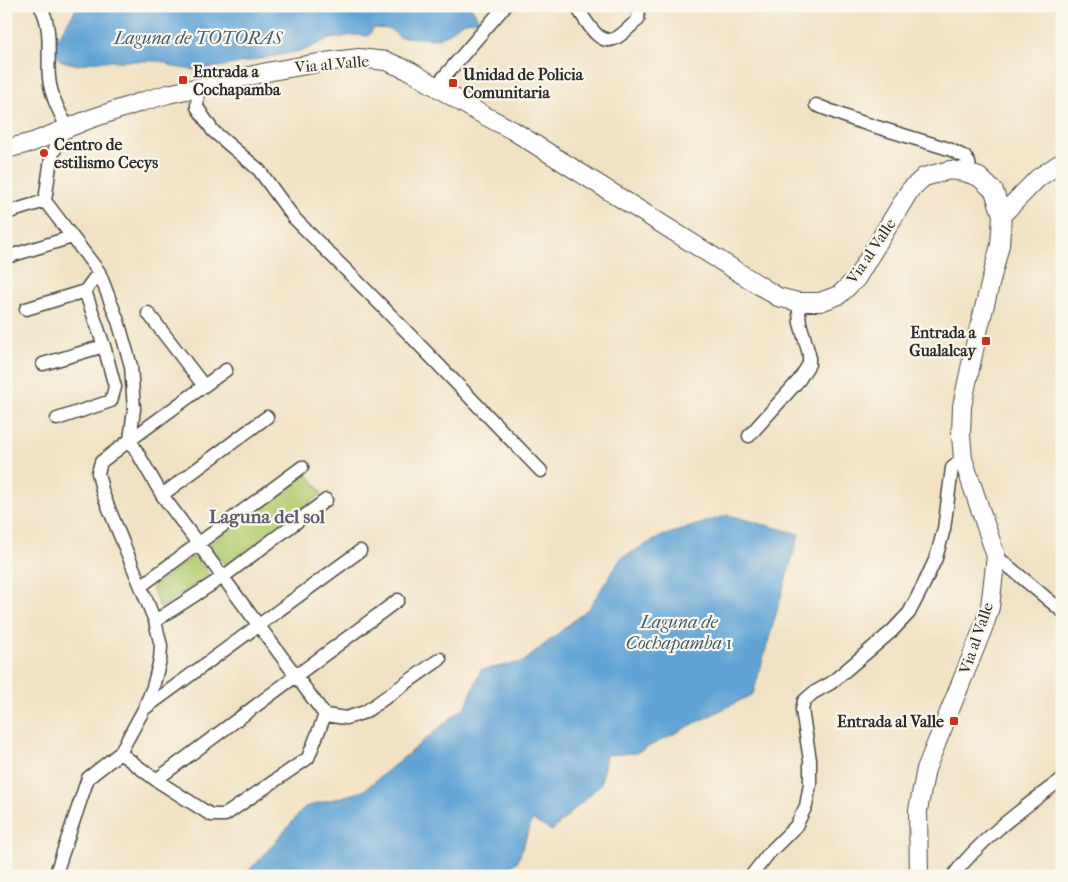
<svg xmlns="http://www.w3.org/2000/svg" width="1068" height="882" font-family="'IM FELL French Canon',serif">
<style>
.green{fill:#b4ce73;stroke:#707c4f}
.water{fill:#60a3d4;stroke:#466780}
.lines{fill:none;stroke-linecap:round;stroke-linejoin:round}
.street-casing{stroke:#494642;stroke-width:15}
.secondary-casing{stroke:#494642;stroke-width:20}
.street{stroke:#fff;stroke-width:12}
.secondary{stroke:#fff;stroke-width:18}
.poi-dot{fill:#c8321e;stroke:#fbf7ec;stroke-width:2}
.labels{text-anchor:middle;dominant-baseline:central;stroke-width:4.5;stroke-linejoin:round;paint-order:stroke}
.street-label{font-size:16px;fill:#2b2b2b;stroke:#fbf7ec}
.poi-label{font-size:16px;font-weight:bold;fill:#2b2b2b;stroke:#fbf7ec;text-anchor:start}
.water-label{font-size:18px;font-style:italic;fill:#405b6f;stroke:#fbf7ec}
.quarter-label{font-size:19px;font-weight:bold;fill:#605b75;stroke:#fbf7ec}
</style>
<rect width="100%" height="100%" fill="#fbf7ec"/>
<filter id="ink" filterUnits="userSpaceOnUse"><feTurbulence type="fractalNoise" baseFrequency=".02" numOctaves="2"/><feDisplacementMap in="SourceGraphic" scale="10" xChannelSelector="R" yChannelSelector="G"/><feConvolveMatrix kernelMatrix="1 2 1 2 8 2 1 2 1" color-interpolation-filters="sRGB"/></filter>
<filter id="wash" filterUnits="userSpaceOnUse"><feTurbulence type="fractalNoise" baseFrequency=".0096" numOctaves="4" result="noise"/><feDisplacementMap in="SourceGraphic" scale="20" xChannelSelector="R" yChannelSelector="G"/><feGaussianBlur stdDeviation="1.12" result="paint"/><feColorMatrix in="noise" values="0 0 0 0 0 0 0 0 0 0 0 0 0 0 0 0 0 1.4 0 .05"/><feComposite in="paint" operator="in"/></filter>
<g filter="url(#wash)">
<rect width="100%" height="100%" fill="#f1e2c4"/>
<path class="green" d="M306 472 322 493 226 566 209 545Z
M194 556 209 575 160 608 152 587Z"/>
<path class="water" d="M78 6H471L479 20 461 23 450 33 435 39 399 37 390 29 374 28 368 36 354 35 326 40 305 50 219 67 193 70 174 67 161 61H98L78 65 61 61 54 53 57 39Z
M728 515 799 534 753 694 636 753 606 755 601 784 552 831 532 820 518 861 497 876H243L262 857 305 807 363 791 466 706 481 670 523 662 589 608 621 558 662 536Z"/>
</g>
<g filter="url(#ink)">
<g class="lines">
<defs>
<path id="street" d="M40 6C53 26 47 56 49 78 51 97 60 113 68 129
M576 6C585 18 598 48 616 38 624 34 631 25 638 20L639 6
M436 86 505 6
M198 88 197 107 213 131 259 170 294 218 379 303 541 471
M816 105 854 120 949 149 965 157 969 163 970 169 977 177
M45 201 99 272 118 321 131 366 134 409 130 440 162 495 325 715
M6 213 45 201 51 158 63 131
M10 256 72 237
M26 309 85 291 99 272
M148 313 204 386
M43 364 104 346
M57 419 111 401 115 387 104 346 85 291
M749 436 799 380 809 364V354L800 323 798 302
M162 495 267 417
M996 556 1062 611
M141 586 302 467
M155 621 223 577 326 500
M144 709 360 551
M120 753 156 780 211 815H225L308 758 325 715 346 718 365 712 440 659
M156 780 398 600
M55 876 88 778 120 753 144 709 153 687 160 660 161 646 155 621 103 494 98 473 101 462 130 440 226 370
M751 876 769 853 796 826 806 806 810 784V760L802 710 804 701 813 693 831 683 892 631 909 613 924 584 936 558 944 529 952 468 963 459
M953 876C980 839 1025 807 1062 779"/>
<path id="secondary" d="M6 149 33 142 90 119 141 102 168 94 272 71 324 62 359 58 386 61 410 71 476 111 512 130 778 297 798 302H820L839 295 856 279 910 190 924 177 950 170 964 172 979 177 994 191 1002 215 1000 245 977 336 962 406 961 435 963 459 996 556 990 607 984 626 926 769 918 810 919 876
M1002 215 1038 178 1062 162"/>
</defs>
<use href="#street" class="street-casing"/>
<use href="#secondary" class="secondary-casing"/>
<use href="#street" class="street"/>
<use href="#secondary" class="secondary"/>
</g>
</g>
<g class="poi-dot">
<rect x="178" y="75" width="10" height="10" rx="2.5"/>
<rect x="448" y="78" width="10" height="10" rx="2.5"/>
<circle cx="44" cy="153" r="5"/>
<rect x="981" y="336" width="10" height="10" rx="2.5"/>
<rect x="949" y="716" width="10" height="10" rx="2.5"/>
</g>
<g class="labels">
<g class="street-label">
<text transform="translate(332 64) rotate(-5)">Via al Valle</text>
<text transform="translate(871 251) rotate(-56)">Via al Valle</text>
<text transform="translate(976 638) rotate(-71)">Via al Valle</text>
</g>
<g class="poi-label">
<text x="193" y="71">Entrada a<tspan x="193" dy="18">Cochapamba</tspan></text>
<text x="463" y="74">Unidad de Policia<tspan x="463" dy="18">Comunitaria</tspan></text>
<text x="54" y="144">Centro de<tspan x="54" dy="18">estilismo Cecys</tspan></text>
<text x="976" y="332" text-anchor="end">Entrada a<tspan x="976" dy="18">Gualalcay</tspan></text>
<text x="944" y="721" text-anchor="end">Entrada al Valle</text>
</g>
<g class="water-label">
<text x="198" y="38">Laguna de TOTORAS</text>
<text x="679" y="622">Laguna de<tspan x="679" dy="21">Cochapamba 1</tspan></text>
</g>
<g class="quarter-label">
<text x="267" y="517">Laguna del sol</text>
</g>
</g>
<rect width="1068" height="882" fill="none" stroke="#fbf7ec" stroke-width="25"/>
</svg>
